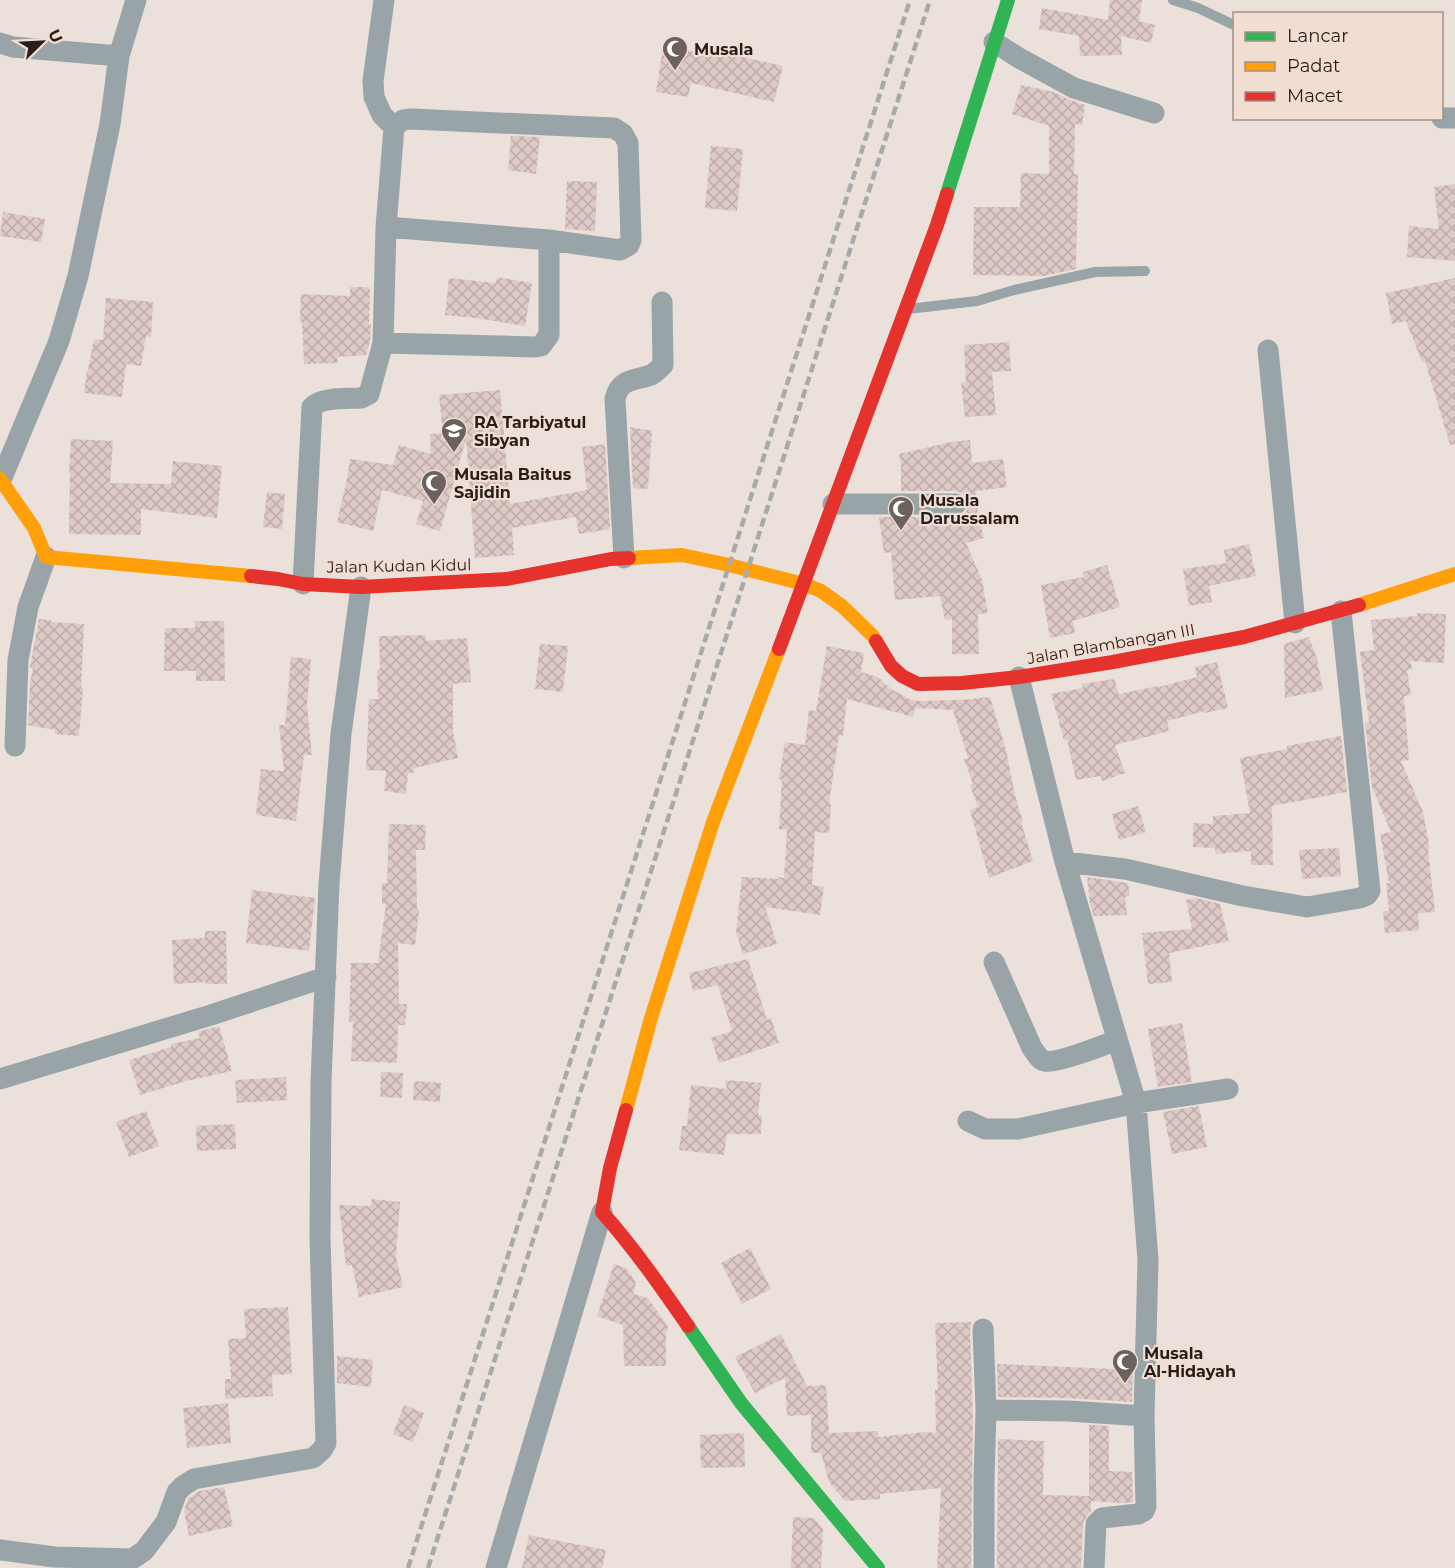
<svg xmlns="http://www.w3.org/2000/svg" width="1455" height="1568" font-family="Montserrat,sans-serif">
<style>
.building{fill:url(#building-cross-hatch)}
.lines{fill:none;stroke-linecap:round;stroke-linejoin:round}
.lane{stroke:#99a4a9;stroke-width:10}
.street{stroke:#99a4a9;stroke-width:21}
.fast{stroke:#30b455;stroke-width:14}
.slow{stroke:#ff9f0a;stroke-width:14}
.jam{stroke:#e5322d;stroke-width:14}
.rail{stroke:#a8a9aa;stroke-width:4.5;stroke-dasharray:9 4.5;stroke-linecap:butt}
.labels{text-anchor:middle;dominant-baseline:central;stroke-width:4.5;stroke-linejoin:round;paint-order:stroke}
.poi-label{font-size:16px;font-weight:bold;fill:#261e1b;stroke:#f2ddd3;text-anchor:start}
.street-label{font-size:16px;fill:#261e1b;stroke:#f2ddd3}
</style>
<defs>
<pattern id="building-cross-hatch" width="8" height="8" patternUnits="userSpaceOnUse" patternTransform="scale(1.5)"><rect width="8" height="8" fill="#ddc9c5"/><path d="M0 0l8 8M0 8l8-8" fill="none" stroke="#beaca9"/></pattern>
</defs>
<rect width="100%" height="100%" fill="#ebe0da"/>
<path class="building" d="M1110 0H1142L1139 21 1155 25 1151 43 1121 36 1122 55 1080 56 1079 36 1039 29 1042 8 1108 20Z
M663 47 714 55 715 51 783 66 774 102 691 83 688 97 656 92Z
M1021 85 1054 92 1068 99 1085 105 1082 125 1075 124 1074 174H1078L1076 269 1044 276 973 275 974 207H1020L1021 173 1049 174V126L1012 114Z
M511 136 540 137 536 174 508 170Z
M711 146 743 149 737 211 705 208Z
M567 181 597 182 595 231 565 229Z
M1455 184V261L1407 257 1409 226 1439 229 1434 187Z
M3 212 45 219 41 242 0 236Z
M497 277 532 283 525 326 476 318 445 315 449 278 496 283Z
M1455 278V444L1450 445 1425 361 1422 362 1406 321 1392 324 1386 293Z
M350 287H370L369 325 371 324 370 341 366 355 337 357 338 363 304 364 302 322H300L301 294 350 296Z
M106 298 153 302 151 337 146 336 141 366 126 364 122 397 84 393 87 370H88L94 339 103 340Z
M1009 342 1011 371 992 372 996 415 965 417 961 383 966 382 964 345Z
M500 390 510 504 587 490 582 447 605 444 610 529 579 534 576 517 512 528 514 555 475 558 466 439 440 531 416 524 423 501 382 490 373 531 337 522 347 479 350 459 393 465 399 445 431 454 430 434 443 433 439 395Z
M630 427 652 431 648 489 633 488Z
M71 439 113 441 110 483 171 484 173 461 222 466 217 518 141 509V535L69 534 70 473H69Z
M970 440 972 463 1003 459 1007 487 976 491 978 515 984 538 966 543 982 580 988 613 978 614 979 654H952V619L945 620 940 596 895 600 891 552 884 553 879 517H956L963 515 967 510 969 503 967 497 962 493 956 491H901V462L899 454 951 442Z
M267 492 285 494 282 529 263 527Z
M1249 544 1256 576 1209 586 1212 602 1189 606 1183 569 1226 563 1224 550Z
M1107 565 1120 607 1073 621 1075 633 1050 638 1041 585 1084 577 1083 572Z
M1417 613 1446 614 1444 663 1410 661 1412 669 1407 670 1411 695 1404 696 1409 760 1401 761 1423 812 1430 849H1428L1435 912 1418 913 1419 930 1385 933 1383 911H1389L1386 883H1389L1380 834 1391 832 1372 787 1365 723 1369 722 1360 652 1374 650 1371 620 1417 616Z
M39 619 51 620V622L84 624 81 688H83L79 736 55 734V730L28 725 30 684 33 668 30 667 31 661Z
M195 621H224L225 681H196V671H164L165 628H195Z
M426 635V641L467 638 471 682 453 684V732L458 758 414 768V773H408L406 794 384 791 386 771 366 770 369 699H378L377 670 380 669 379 636Z
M1309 637 1317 659 1323 690 1285 698 1284 644Z
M540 644 568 646 563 692 535 689Z
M827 646 863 653 864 655 861 672 878 677 891 689 911 700 918 701 962 700 990 697 1006 750 1015 795 1023 822H1021L1033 861 989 878 970 810 978 807 970 785 973 784 964 759 968 758 953 710 915 708 913 717 847 699 843 736 839 735 829 804H831L829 833 815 832 812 885 824 887 820 915 765 907 777 944 743 954 736 932 742 877 778 879V877L784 878 787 830 779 829 782 780 779 779 785 742 805 745 809 710 816 711Z
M291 657 311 659 307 705 312 755H304L296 821 256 815 261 769 284 771 279 725H285Z
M1217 662 1228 708 1205 713V711L1167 721 1169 731 1115 745 1125 773 1102 781 1101 776 1076 780 1067 739 1064 740 1051 694 1083 688 1082 684 1114 679 1119 694 1158 686 1159 687 1197 677 1195 667Z
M1341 736 1347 792 1272 806 1273 865H1251V851L1216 854 1215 848 1193 847V823L1213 824V816L1250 813 1240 758 1287 749V746Z
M1138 806 1146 832 1119 840 1112 814Z
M389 824 426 825 425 850H416L417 910 419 911 415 945 398 943 399 1004H407L405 1025H398L397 1063 351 1061 353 1022H349L351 963H378L386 904H382V883H387Z
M1339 848 1341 876 1302 879 1299 850Z
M1087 877 1128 883 1130 896 1125 897 1127 915 1094 916 1090 903Z
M252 890 315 898 309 951 246 943Z
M1196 898 1220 904 1229 941 1169 953 1172 982 1148 984 1142 933 1192 929 1186 900Z
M205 931H226L227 984H206V982L174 984 172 940 205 938Z
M748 959 767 1020 771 1018 779 1043 719 1063 711 1038 732 1031 718 985 693 991 689 973Z
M1182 1023 1192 1082 1158 1087 1148 1029Z
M219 1026 232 1071 186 1081 140 1095 129 1060 171 1047V1044L200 1038 198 1032Z
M381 1072 403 1073 402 1098 380 1097Z
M286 1077 287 1100 237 1103 235 1080Z
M725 1080 761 1083 758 1115H762L761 1134H727L724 1155 679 1150 682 1126H687L691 1085 727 1089Z
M414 1081 441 1083 440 1102 413 1100Z
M1199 1106 1207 1147 1172 1154 1163 1112Z
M146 1111 159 1146 129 1157 116 1122Z
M235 1124 236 1149 197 1151 196 1126Z
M372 1199 400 1202 396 1257 403 1287 359 1297 352 1265 346 1266 339 1205 371 1206Z
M750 1248 771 1289 742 1304 721 1263Z
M614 1264 626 1268 636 1282 633 1294 648 1298 668 1327 666 1334V1366H624L623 1325 597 1316Z
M288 1307 292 1374 272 1375 273 1396 225 1399V1379H231L228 1339 246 1338 244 1309Z
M972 1322 970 1329 973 1420 971 1568H937L941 1488 880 1494V1499L845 1501 829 1482 821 1453H811V1415L787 1416 785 1378 755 1393 735 1357 781 1334 807 1386 826 1385 829 1433 878 1431V1437L925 1432 936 1433 935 1390H938L935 1323Z
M337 1356 373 1360 371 1387 337 1383Z
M997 1364 1115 1369V1365H1133L1132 1402 1069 1398 998 1397Z
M228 1403 231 1443 187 1448 183 1408Z
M404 1405 424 1413 413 1442 393 1434Z
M1089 1425 1109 1426V1471L1132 1472 1133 1502 1122 1503 1091 1501V1511L1087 1516 1083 1523 1081 1568H997L998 1439 1044 1441 1043 1495 1089 1496Z
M744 1433 745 1467 701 1468 700 1435Z
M224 1487 233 1526 189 1536 184 1511 188 1499 199 1491Z
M793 1517 814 1518 823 1529 821 1568H791Z
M529 1535 606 1550 602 1568H522Z"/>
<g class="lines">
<path class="lane" d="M1173 0 1198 8 1234 25
M908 309 977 301 1014 290 1095 272 1145 271"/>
<path class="street" d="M384 0 373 81 374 97 382 115 394 127
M994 42 1019 58 1074 88 1154 113
M0 43 13 47 119 56
M1442 118H1455
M383 343 535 347 541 346 549 335V240
M1268 350 1295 623
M1 480 59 341 78 276 110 124 119 56 136 0
M833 504H956
M624 558 615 399C620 378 634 381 651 375 655 373 659 369 663 365L662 302
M303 584 312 407C321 397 347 399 361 398L369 394 383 343 386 227 394 127 403 120 411 119 614 128 623 134 628 143 631 240 629 245 620 250 549 240 386 227
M1019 677 1065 862 1136 1103 1148 1260 1144 1416 1146 1506 1144 1511 1138 1514 1102 1518 1096 1524 1094 1568
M15 746 18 660 28 607 46 557
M1065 862 1125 869 1243 896 1307 907 1360 898 1367 895 1370 891 1341 611
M994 962 1032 1048C1036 1053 1039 1060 1045 1061 1056 1064 1104 1045 1117 1040
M0 1079 211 1015 326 977
M968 1121 985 1129H1018L1136 1103 1228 1089
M983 1329 986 1410
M0 1550 55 1557 132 1559 144 1551 166 1522 177 1492 183 1486 194 1479 313 1458 322 1450 326 1443 320 1237 321 1082 329 884 341 734 361 587
M496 1568 602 1212
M984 1568V1480L986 1410 1068 1411 1144 1416"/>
<path class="fast" d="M947 194 1008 0
M688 1326 741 1403 878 1568"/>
<path class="slow" d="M0 479 34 528 46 557 251 576
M629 558 682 555 729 565 804 584 821 591 842 606 873 636 876 641
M1359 605 1455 574
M626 1110 651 1018 713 822 779 649"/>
<path class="jam" d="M251 576 278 579 303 584 361 587 507 579 611 559 629 558
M876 641 891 666 902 676 918 684 962 683 1019 677 1113 662 1244 637 1359 605
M779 649 937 225 947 194
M626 1110 610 1168 602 1212C634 1248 661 1287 688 1326"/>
<path class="rail" d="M408 1568 910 0
M428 1568 930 0"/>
</g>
<defs>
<symbol id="mosque-pin" viewBox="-11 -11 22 30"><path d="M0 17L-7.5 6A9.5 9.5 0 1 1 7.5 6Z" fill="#6b625e" stroke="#f2ddd3"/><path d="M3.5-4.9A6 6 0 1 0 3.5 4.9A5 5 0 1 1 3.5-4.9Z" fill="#fff"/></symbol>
<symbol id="school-pin" viewBox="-11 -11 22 30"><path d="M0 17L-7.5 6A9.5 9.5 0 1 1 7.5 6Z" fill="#6b625e" stroke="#f2ddd3"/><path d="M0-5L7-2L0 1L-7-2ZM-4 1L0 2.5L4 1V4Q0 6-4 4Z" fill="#fff"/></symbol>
</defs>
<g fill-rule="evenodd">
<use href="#mosque-pin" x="660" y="34" width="30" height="40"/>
<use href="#school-pin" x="439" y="416" width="30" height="40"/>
<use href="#mosque-pin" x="419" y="468" width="30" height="40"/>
<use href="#mosque-pin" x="886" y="494" width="30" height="40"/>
<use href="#mosque-pin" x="1110" y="1347" width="30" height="40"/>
</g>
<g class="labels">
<g class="poi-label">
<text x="694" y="49">Musala</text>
<text x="474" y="422">RA Tarbiyatul<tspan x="474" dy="18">Sibyan</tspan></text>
<text x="454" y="474">Musala Baitus<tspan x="454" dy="18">Sajidin</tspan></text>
<text x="920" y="500">Musala<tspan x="920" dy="18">Darussalam</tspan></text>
<text x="1144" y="1353">Musala<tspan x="1144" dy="18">Al-Hidayah</tspan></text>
</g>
<g class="street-label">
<text transform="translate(399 566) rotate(-1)">Jalan Kudan Kidul</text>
<text transform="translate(1111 644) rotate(-10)">Jalan Blambangan III</text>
</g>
</g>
<rect x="1233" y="12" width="210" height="108" fill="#f2ddd3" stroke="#a09189" stroke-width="1.5"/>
<rect x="1245" y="32" width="30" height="9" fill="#30b455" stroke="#a09189" stroke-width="1.5"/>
<text x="1287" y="42" font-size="18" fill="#261e1b">Lancar</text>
<rect x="1245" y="62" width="30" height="9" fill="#ff9f0a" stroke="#a09189" stroke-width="1.5"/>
<text x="1287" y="72" font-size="18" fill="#261e1b">Padat</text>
<rect x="1245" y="92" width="30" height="9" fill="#e5322d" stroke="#a09189" stroke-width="1.5"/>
<text x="1287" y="102" font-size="18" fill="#261e1b">Macet</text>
<g transform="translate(42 42) rotate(66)" stroke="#f2ddd3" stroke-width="4.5" paint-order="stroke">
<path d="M0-4.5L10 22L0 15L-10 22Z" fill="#261e1b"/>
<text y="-9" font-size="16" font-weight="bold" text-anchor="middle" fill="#261e1b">U</text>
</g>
</svg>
